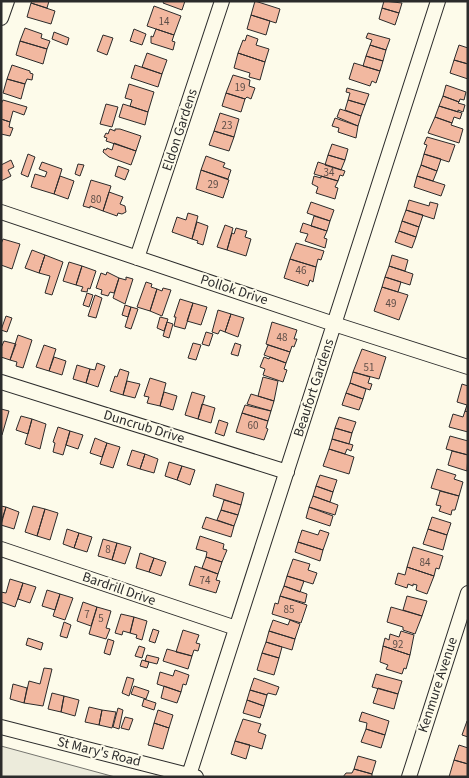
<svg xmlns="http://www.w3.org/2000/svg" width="469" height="778" font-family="'Source Sans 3',sans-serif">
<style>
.green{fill:#ecebdb;stroke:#74746e}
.building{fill:#f2b8a0;stroke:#2b2b2b}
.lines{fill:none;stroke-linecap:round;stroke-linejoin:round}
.street-casing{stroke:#2b2b2b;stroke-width:16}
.street{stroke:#fdfbea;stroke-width:14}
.labels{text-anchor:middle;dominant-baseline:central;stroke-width:4;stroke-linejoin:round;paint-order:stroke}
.number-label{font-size:11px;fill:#5d4e48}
.street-label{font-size:14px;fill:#2b2b2b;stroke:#fdfbea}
</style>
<rect width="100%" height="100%" fill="#fdfbea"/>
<path class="green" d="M1 746 115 777H1Z"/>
<path class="building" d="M32 1H49L47 8 31 3Z
M164 1H185L182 10 163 3Z
M255 1 280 9 276 23 251 15Z
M384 1 402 3 399 13 382 8Z
M31 3 55 11 51 24 27 17Z
M154 6 181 16 174 35 147 26Z
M382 8 399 13 395 25 379 19Z
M251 15 270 21 266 35 247 29Z
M25 28 42 34 41 38 50 41 47 49 20 41Z
M134 29 146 34 142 45 130 41Z
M156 29 174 35 172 41 175 42 173 50 151 43V36L153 37Z
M54 32 69 38 67 45 52 39Z
M368 33 390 39 386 50 370 45 372 40 366 38Z
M103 35 113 38 107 55 97 51Z
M247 35 258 39 256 45 269 49 265 62 238 53 243 40 245 41Z
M20 41 47 49 43 64 16 55Z
M370 45 386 50 383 61 366 56Z
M459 45 468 48V64L454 60Z
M147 53 167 60 162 74 142 67Z
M238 53 265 62 260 80 249 77 250 73 234 68Z
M366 56 383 61 380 71 363 66Z
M454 60 468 64V79L450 73Z
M354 63 380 71 376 83 372 81 370 86 349 79Z
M12 65 30 71V73L33 74 32 80 27 79 25 84 7 79Z
M135 65 162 74 158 87 131 78Z
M233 75 250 80 249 86 255 88 251 99 247 97 245 99 226 93Z
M7 79 25 84 21 99 3 93Z
M129 84 154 92 148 112 130 106 132 100 125 98Z
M446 85 466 92 464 100 460 99 459 102 443 96Z
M347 88 369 94 365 105 348 100 350 93 346 92Z
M226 93 245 99 241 112 222 106Z
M443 96 459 102 458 103 465 105 463 112 458 110V112L439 106Z
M3 100 27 107 24 115 13 111 10 122 1 119V104Z
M348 100 365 105 361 116 345 110Z
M106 104 118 107 112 127 100 124Z
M123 104 148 112 145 125 119 117Z
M439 106 462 113 460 119 454 117 452 123 435 117Z
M340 109 361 116 358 126 337 117Z
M220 113 239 119 234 137 214 131Z
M435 117 452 123 451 125 463 129 459 143 428 133Z
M335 118 358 126 356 138 338 132 339 128 332 126Z
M1 119 10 122 9 127 13 128 10 136 1 134Z
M110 129 115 131V129H120L141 136 136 151 106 141 107 138 104 137 106 133 108 134Z
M214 131 234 137 229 151 209 145Z
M427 137 455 145 449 162 424 154 427 145 424 144Z
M114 143 136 151 131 165 109 157 103 152 104 149 106 150 107 148 112 150Z
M332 144 348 149 345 160 328 155Z
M28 154 35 157 28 177 21 174Z
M424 154 441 159 437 171 421 165Z
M328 155 345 160 341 170 325 165Z
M206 156 225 163 223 167 231 170 228 179 201 170Z
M11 160 14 167 8 170 11 176 1 181V165Z
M42 162 62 169 54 194 31 187 35 174 45 177 47 172 39 169Z
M318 162 345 171 343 176 340 175 338 181 314 174Z
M78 164 84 165 80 176 75 174Z
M421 165 437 171 433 181 417 176Z
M118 166 129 170 125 180 115 176Z
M201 170 229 180 223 198 196 189Z
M60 176 74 181 68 199 54 194Z
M314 176 321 178V176L338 181 335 187 338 188 335 199 316 193 318 187 312 184Z
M417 176 445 185 441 196 414 187Z
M91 180 111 186 103 211 90 206V208L83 206Z
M109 192 123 197 120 204 125 206 126 212 122 214 118 213 117 216 103 211Z
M409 200 429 206 430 202 438 204 434 219 406 210Z
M311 202 334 210 330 221 307 213Z
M406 210 423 215 419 227 402 221Z
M188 213 198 216 192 239 172 232 177 217 186 220Z
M314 216 330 221 327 231 311 226Z
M402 221 419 227 416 237 399 231Z
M197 222 208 226 203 245 197 243 198 241 192 239Z
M303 223 327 231 324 238 327 239 325 248 305 241 308 234 300 232Z
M225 225 233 228 227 250 217 247Z
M236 228 247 231 245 237 251 239 246 256 227 250 232 233 234 234Z
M399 231 416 237 412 248 395 242Z
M3 239 20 244 12 269 1 265V244Z
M296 243 324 251 321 260 318 259 316 267 290 259Z
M32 250 45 255 39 273 25 268Z
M45 255 63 262 52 295 45 293 50 276 39 273Z
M392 255 408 260 405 271 389 266Z
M290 259 316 267 313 282 310 280 308 286 284 278Z
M69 262 82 266 76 285 63 281Z
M82 266 96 271 90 289 88 288 87 292 81 291 83 287 76 285Z
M389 266 413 274 410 285 385 277Z
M107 272 119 278 114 293 110 292 108 296 101 294 102 290 96 288 101 273 106 275Z
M126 277 133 279 125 304 113 298 119 278 126 280Z
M385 277 401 282 398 292 382 287Z
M146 282 152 284 151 287 157 289 150 311 137 307Z
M382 287 408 295 399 320 374 311Z
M163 288 171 290 162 316 150 311 157 289 162 291Z
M87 293 93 295 89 307 83 305Z
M95 295 102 298 96 318 88 316Z
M180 299 193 303 185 329 174 326 176 317H174Z
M193 303 207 307 201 325 187 321Z
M125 305 131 307 128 317 122 315Z
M131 307 138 309 131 329 125 327Z
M218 310 231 314 225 332 220 330 218 334 212 332Z
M231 314 244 318 238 337 225 332Z
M6 316 12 318 7 332 1 330Z
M160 317 168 319 164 331 157 328Z
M167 322 173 324 169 338 163 336Z
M272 322 297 330 294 339H297L294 347 292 346 290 352 266 344Z
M206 332 213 334 209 346 202 344Z
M18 335 32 340 23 368 16 366 17 362 10 360Z
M4 341 16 344 10 360 1 357V348Z
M193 343 201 345 196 360 188 358Z
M235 343 241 345 238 356 231 354Z
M44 345 56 349 49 371 36 367Z
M268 345 290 352 286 363 264 355Z
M362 349 386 357 379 379 353 372Z
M54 357 66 361 62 375 49 371Z
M264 357 269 359 270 357 286 363 284 369 287 370 283 382 263 375 265 369 260 367Z
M97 363 105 366 98 387 86 383 90 369 95 370Z
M77 365 90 369 86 383 73 379Z
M120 369 129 372 123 395 110 391 115 376 117 377Z
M353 372 370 377 368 383 372 384 370 390 350 383Z
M263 377 278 381 274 401 258 396Z
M150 378 166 383 160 406 147 403 149 397 144 396Z
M127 381 140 384 135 398 123 395Z
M350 383 366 389 363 399 346 393Z
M462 384 468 386V412L465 411 467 405 457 402Z
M164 392 177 396 173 410 160 406Z
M192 392 205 396 198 419 185 415Z
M346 393 363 399 359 410 342 405Z
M251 394 274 401 271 411 247 404Z
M202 404 215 408 211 423 198 419Z
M245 405 271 411 268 421 242 413Z
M1 409 9 411 2 435H1Z
M465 411 468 412V432L449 427 453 414 463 417Z
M242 413 268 421 266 428 268 429 264 440 236 432Z
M21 416 32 419 28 434 16 430Z
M339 417 356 422 352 433 335 428Z
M32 419 46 424 40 449 25 444Z
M219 420 228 423 224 436 215 433Z
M58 427 70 431 63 455 53 452 55 443 53 442Z
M335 428 352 433 349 444 332 439Z
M70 431 83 435 78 449 66 445Z
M450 436 468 441V455L446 449Z
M95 438 107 443 102 457 90 453Z
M332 439 353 445 351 451 347 449 345 454 329 449Z
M107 443 120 447 113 468 100 464Z
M329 449 354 457 349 474 323 466Z
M132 450 145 454 140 469 127 465Z
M452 451 468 455 467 471 448 465Z
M145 454 158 459 154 473 140 469Z
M169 462 182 466 177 480 165 476Z
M182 466 195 470 190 485 177 480Z
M437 469 456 475 454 479 463 482 459 496 431 488Z
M320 475 337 480 333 492 316 486Z
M216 484 244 493 241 505 213 496Z
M316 486 333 492 330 502 313 496Z
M440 491 459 496 455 510H452L451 515 439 511 441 506 436 505Z
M313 496 338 505 335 515 309 507Z
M224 500 241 505 238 515 221 510Z
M1 506 6 507 1 522Z
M33 506 45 509 37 536 25 532Z
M6 507 19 512 14 529 1 525Z
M309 507 333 516 330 526 306 518Z
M45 509 58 513 50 540 37 536Z
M221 510 238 515 234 526 217 520Z
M206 517 234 526 231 537 202 528Z
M432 517 451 523 447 535 428 529Z
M67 529 79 533 74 548 63 544Z
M428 529 447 535 443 550 423 544Z
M302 530 318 535 320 530 329 533 323 550 298 542Z
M79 533 92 537 87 552 74 548Z
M200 536 224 544 223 549 227 550 222 562 206 557 207 552 196 549Z
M103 539 117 543 112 560 98 556Z
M298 542 323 550 320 561 295 552Z
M117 543 131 547 125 564 112 560Z
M413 547 443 556 439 569 436 568 434 576 407 567Z
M140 553 154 558 149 572 136 568Z
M206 557 222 562 218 574 202 568Z
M154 558 166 562 161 576 149 572Z
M293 559 310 564 308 570 317 573 313 584 287 576Z
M195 566 218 574 216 580 220 581 216 593 189 585Z
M407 567 434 576 427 594 416 590 417 585 413 584V586L408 584 407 588 395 584 398 573 405 575Z
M287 576 304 581 300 592 284 586Z
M10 579 23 583 15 607 1 602V592L6 593Z
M23 583 36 587 30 603 18 599Z
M284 586 307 594 305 603 280 596Z
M47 590 60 594 55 610 42 606Z
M60 594 73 598 65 620 53 616Z
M280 596 307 605 301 623 272 614 275 603 278 604Z
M407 596 427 601 422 616 403 610Z
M83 602 97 607 91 626 77 621Z
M97 607 111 611 106 628 110 629 106 639 89 634Z
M391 607 422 616 415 634 403 630V627L387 622Z
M121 614 134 617 130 633 123 631 122 635 115 633Z
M134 617 147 621 142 640 136 638 137 635 130 633Z
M273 620 288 625 290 620 300 624 295 639 269 631Z
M64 622 71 625 67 638 60 636Z
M153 629 159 631 155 643 149 641Z
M183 630 199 635 196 643 200 644 198 651 194 650 192 656 176 652Z
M269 631 295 639 292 650 266 642Z
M401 631 414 635 410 655 383 646 385 638 389 640 390 634 399 637Z
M28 638 43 643 41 650 26 645Z
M108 639 114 641 110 655 104 653Z
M266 642 282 647 279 658 262 653Z
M139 646 145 648 142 658 135 656Z
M383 646 410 655 406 669 404 668 402 674 386 669 388 665 380 662Z
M167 649 192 656 188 669 163 661Z
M262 653 279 658 274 675 257 670Z
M147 655 159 658 157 664 145 661Z
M142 660 149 662 147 668 140 666Z
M44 668 52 669 43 706 24 703 29 681 40 684Z
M175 670 189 675 186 685 183 684 181 692 157 684 160 672 173 676Z
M376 674 402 681 398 694 372 687Z
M127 677 134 679 129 696 122 693Z
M254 678 279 687 276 695 268 693 267 695 250 690Z
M13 684 27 688 24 703 10 699Z
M134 686 149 691 146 699 131 694Z
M164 686 181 692 177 703 161 698Z
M378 688 398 694 394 709 373 703Z
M250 690 267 695 264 706 247 700Z
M52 693 64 696 61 712 48 709Z
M64 696 79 700 75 716 61 712Z
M144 699 156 703 154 710 142 706Z
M247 700 264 706 260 718 243 713Z
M89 707 102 710 99 725 85 722Z
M118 708 123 710 119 729 113 727Z
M102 710 116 712 112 728 99 725Z
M158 710 173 715 169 728 154 723Z
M362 712 389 721 385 735 366 729 367 723 359 721Z
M125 717 133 719 129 730 121 728Z
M243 719 261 724 258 732 266 735 262 749 235 741Z
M467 721H468V737L462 735Z
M154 723 169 728 163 749 148 745Z
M366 729 385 735 381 748 361 742Z
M235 741 250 745 246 759 231 754Z
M459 745 468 748V764L454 760Z
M358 756 376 761 372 774 354 769Z
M454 760 468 764V777H449Z
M354 769 372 774V777H343L346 773H352Z"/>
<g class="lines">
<defs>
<path id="street" d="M1 18 7 1
M1 212 334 324 468 367
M137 258 222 1
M1 382 287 472
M1 549 236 628
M1 727 196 777
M189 775 438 1
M409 777 468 593"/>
</defs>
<use href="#street" class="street-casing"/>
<use href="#street" class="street"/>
</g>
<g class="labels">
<g class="number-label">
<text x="164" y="21">14</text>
<text x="240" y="87">19</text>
<text x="227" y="125">23</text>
<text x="329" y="172">34</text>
<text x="213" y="184">29</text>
<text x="96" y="199">80</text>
<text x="301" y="270">46</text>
<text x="391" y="303">49</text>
<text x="282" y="337">48</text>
<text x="369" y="367">51</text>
<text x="253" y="425">60</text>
<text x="108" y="549">8</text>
<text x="425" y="562">84</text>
<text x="205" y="580">74</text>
<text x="289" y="609">85</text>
<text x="87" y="614">7</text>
<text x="101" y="618">5</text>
<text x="398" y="644">92</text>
</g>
<g class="street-label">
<text transform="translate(180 130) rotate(-72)">Eldon Gardens</text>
<text transform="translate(234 290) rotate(18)">Pollok Drive</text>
<text transform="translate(314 388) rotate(-72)">Beaufort Gardens</text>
<text transform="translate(144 427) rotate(17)">Duncrub Drive</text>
<text transform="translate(119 589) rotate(19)">Bardrill Drive</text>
<text transform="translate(438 685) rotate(-72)">Kenmure Avenue</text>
<text transform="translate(99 752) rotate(14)">St Mary's Road</text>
</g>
</g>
<rect width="469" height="778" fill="none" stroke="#2b2b2b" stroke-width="5"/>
</svg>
